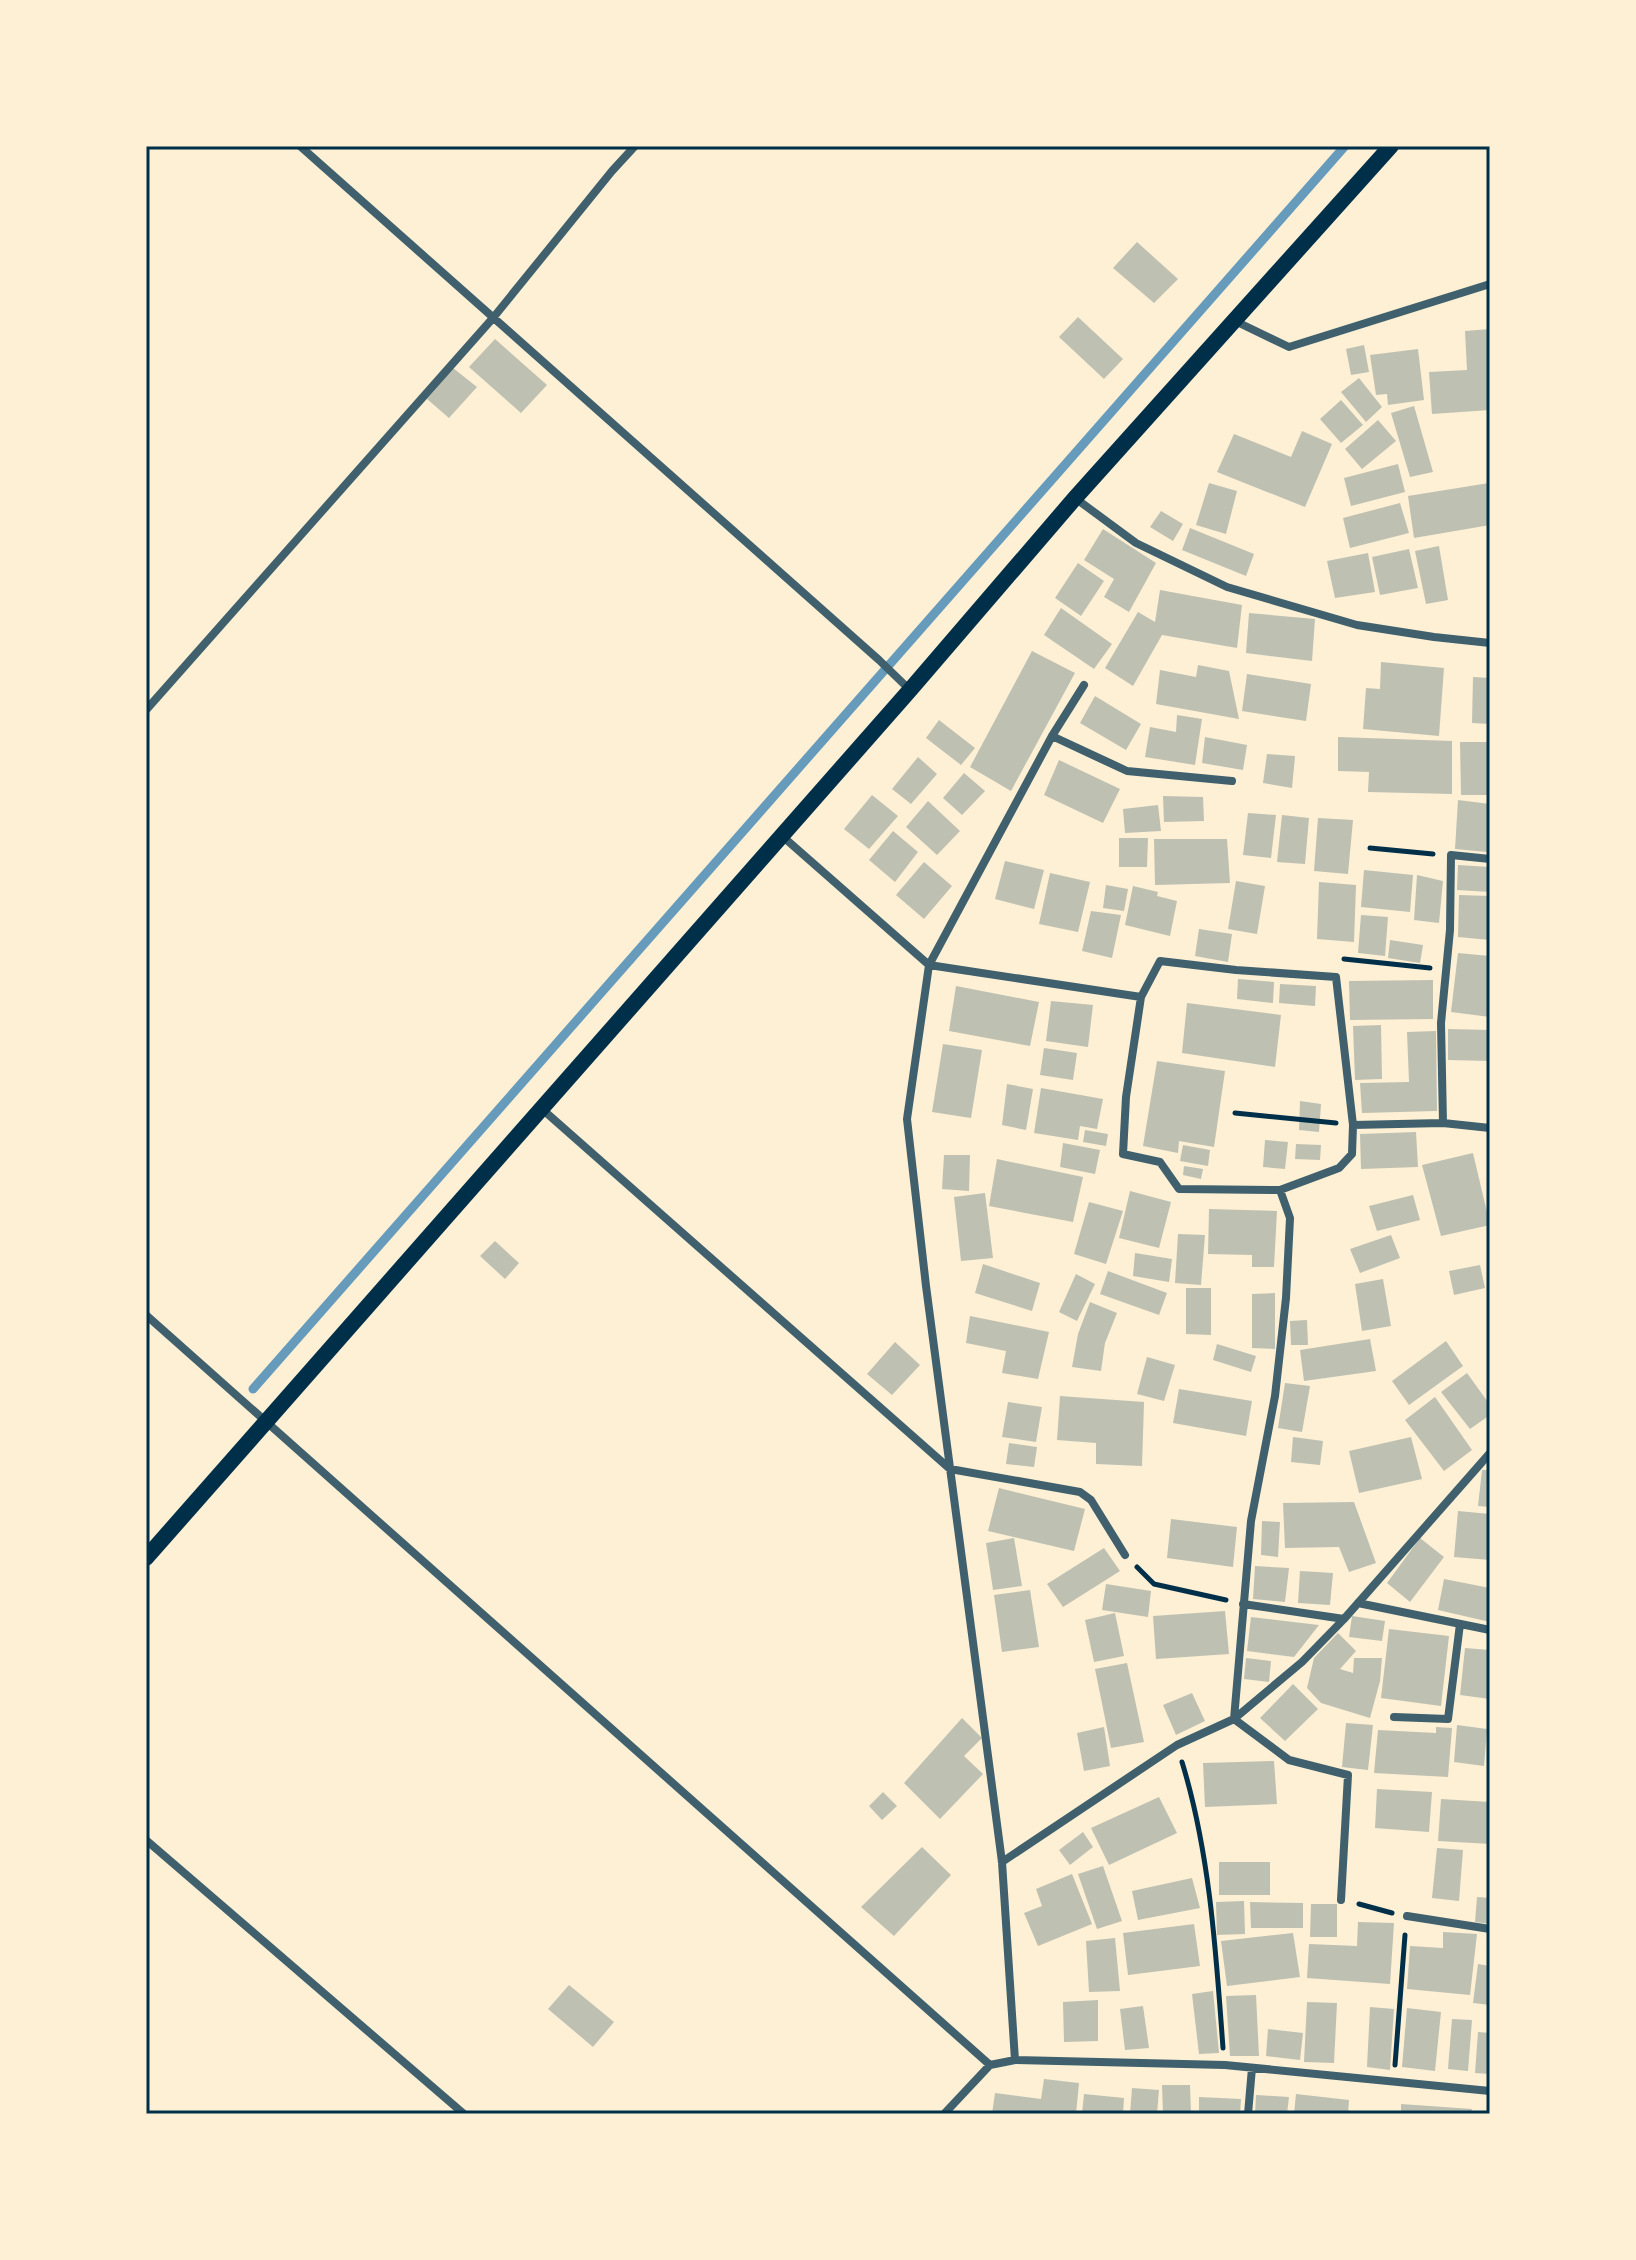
<svg xmlns="http://www.w3.org/2000/svg" width="1636" height="2260" font-family="'Source Sans 3',sans-serif">
<style>
.lines{fill:none;stroke-linecap:round;stroke-linejoin:round}
.stream{stroke:#669bbc;stroke-width:9}
.building{fill:#bec0b2}
.path{stroke:#003049;stroke-width:5}
.minor{stroke:#3f606c;stroke-width:8}
.secondary{stroke:#003049;stroke-width:16}
.neatline{fill:none;stroke:#003049;stroke-width:3}
</style>
<rect width="100%" height="100%" fill="#fdf0d5"/>
<g class="lines">
<path class="stream" d="M253 1389 1345 146"/>
</g>
<path class="building" d="M1137 242 1178 279 1154 303 1113 268Z
M1078 317 1123 359 1104 379 1059 337Z
M1490 329V410L1432 414 1429 372 1467 370 1465 331Z
M495 339 547 385 521 413 469 367Z
M1364 345 1369 372 1351 375 1346 349Z
M1418 349 1424 400 1388 405 1387 394 1376 395 1370 355Z
M453 368 477 387 449 418 427 399Z
M1359 378 1382 407 1366 422 1341 392Z
M1341 400 1363 425 1341 443 1320 419Z
M1414 406 1433 472 1410 477 1391 413Z
M1378 420 1396 441 1362 469 1345 449Z
M1302 431 1332 444 1305 507 1217 472 1234 434 1291 457Z
M1398 464 1405 492 1351 506 1344 478Z
M1209 483 1237 491 1226 534 1196 525Z
M1489 483 1490 525 1414 538 1408 496Z
M1400 503 1409 533 1350 548 1343 518Z
M1161 511 1183 524 1173 541 1150 527Z
M1190 528 1254 554 1246 576 1182 550Z
M1103 529 1156 563 1129 612 1104 597 1114 579 1084 560Z
M1439 546 1448 600 1426 604 1415 551Z
M1409 549 1418 588 1380 595 1372 557Z
M1368 553 1375 592 1335 598 1327 561Z
M1078 563 1104 581 1081 616 1055 598Z
M1160 590 1242 605 1237 648 1162 635 1133 686 1105 668 1138 612 1155 622Z
M1061 608 1112 644 1094 669 1044 635Z
M1249 613 1315 619 1312 661 1246 653Z
M1032 651 1075 673 1011 791 970 767Z
M1381 662 1444 668 1439 736 1363 729 1366 688 1380 689Z
M1198 665 1229 671 1239 719 1156 704 1160 670 1196 677Z
M1247 674 1311 684 1306 721 1242 711Z
M1473 677 1490 678V724L1472 723Z
M1095 696 1141 724 1126 750 1080 723Z
M1177 715 1202 719 1195 765 1145 757 1150 727 1176 732Z
M939 720 975 748 961 765 926 738Z
M1205 737 1247 745 1243 770 1202 763Z
M1338 737 1452 741V794L1368 792 1369 772 1338 771Z
M1460 742H1490V795H1461Z
M1267 754 1295 756 1292 788 1263 783Z
M918 757 937 774 911 804 892 789Z
M1059 760 1120 789 1103 823 1044 795Z
M964 773 985 791 962 815 943 798Z
M872 795 898 816 869 849 844 829Z
M1163 796 1203 797 1204 821 1164 822Z
M1458 800 1490 804 1487 852 1455 849Z
M928 801 960 831 937 855 906 827Z
M1158 805 1161 831 1125 833 1123 809Z
M1248 813 1276 815 1271 858 1243 855Z
M1282 815 1309 818 1305 864 1277 862Z
M1318 818 1353 820 1348 874 1314 871Z
M893 831 918 852 895 882 869 860Z
M1119 838H1148L1147 867H1119Z
M1154 839H1227L1230 883 1155 885Z
M1005 861 1044 870 1034 909 995 899Z
M924 862 952 886 924 919 896 895Z
M1458 865 1490 867V892L1457 890Z
M1364 870 1413 875 1410 912 1361 907Z
M1050 873 1090 882 1078 932 1039 924Z
M1417 875 1443 881 1439 923 1414 920Z
M1236 881 1265 886 1257 934 1228 929Z
M1319 882 1356 885 1354 942 1317 939Z
M1106 885 1128 889 1124 911 1103 908Z
M1133 886 1158 892 1157 896 1177 901 1170 936 1125 925Z
M1459 895 1490 896V940L1458 937Z
M1091 911 1121 915 1112 958 1082 951Z
M1361 915 1388 917 1385 956 1358 953Z
M1199 929 1232 934 1228 962 1195 956Z
M1390 940 1423 945 1420 963 1388 958Z
M1458 953 1490 956V1017L1451 1012Z
M1238 979 1274 982 1273 1003 1237 999Z
M1433 980V1019L1350 1020 1349 981Z
M1280 984 1316 986 1315 1006 1279 1003Z
M956 986 1039 1002 1030 1046 949 1031Z
M1051 1001 1093 1005 1088 1047 1046 1041Z
M1187 1003 1281 1015 1275 1067 1182 1053Z
M1381 1025 1382 1079 1355 1080 1353 1026Z
M1448 1029 1490 1030V1061L1448 1060Z
M1436 1031 1437 1111 1362 1113 1360 1083 1409 1082 1407 1032Z
M943 1044 982 1050 971 1118 932 1112Z
M1044 1048 1077 1053 1073 1080 1040 1075Z
M1157 1061 1225 1071 1214 1147 1179 1141 1178 1153 1143 1146Z
M1007 1084 1033 1089 1026 1130 1002 1125Z
M1041 1088 1103 1099 1097 1129 1080 1126 1078 1140 1034 1133Z
M1300 1101 1321 1104 1319 1132 1299 1130Z
M1085 1130 1108 1134 1106 1146 1083 1142Z
M1416 1132 1418 1167 1361 1169 1360 1134Z
M1265 1140 1288 1142 1285 1169 1263 1167Z
M1063 1143 1100 1150 1095 1174 1060 1167Z
M1296 1144 1321 1145 1320 1160 1295 1159Z
M1183 1145 1210 1150 1208 1166 1180 1161Z
M1473 1153 1490 1225 1441 1236 1422 1165Z
M944 1155H970L969 1191 942 1189Z
M997 1159 1083 1177 1073 1222 989 1206Z
M1184 1166 1203 1169 1201 1179 1183 1175Z
M1130 1191 1171 1202 1159 1248 1119 1238Z
M985 1193 993 1258 961 1261 954 1197Z
M1413 1195 1420 1220 1377 1231 1369 1206Z
M1089 1202 1123 1211 1106 1264 1074 1254Z
M1209 1209 1277 1211 1274 1267H1252V1255L1208 1254Z
M1178 1234 1205 1235 1201 1285 1175 1283Z
M1391 1235 1400 1258 1360 1273 1350 1249Z
M495 1241 519 1263 505 1279 480 1256Z
M1135 1253 1172 1259 1169 1282 1133 1276Z
M983 1264 1040 1283 1032 1311 975 1293Z
M1480 1265 1485 1288 1454 1295 1449 1271Z
M1108 1271 1167 1293 1159 1315 1100 1294Z
M1076 1274 1095 1284 1077 1321 1059 1312Z
M1383 1279 1391 1326 1362 1331 1355 1284Z
M1186 1288H1211V1335L1186 1334Z
M1275 1293V1349L1252 1348V1294Z
M1090 1302 1117 1313 1105 1343 1101 1371 1072 1367 1078 1334Z
M970 1316 1049 1332 1038 1379 1002 1373 1006 1351 966 1343Z
M1307 1320 1308 1345H1291L1290 1321Z
M1370 1339 1376 1371 1304 1381 1300 1350Z
M1446 1341 1463 1366 1409 1405 1392 1381Z
M895 1342 920 1365 892 1395 867 1374Z
M1217 1344 1256 1356 1251 1372 1213 1360Z
M1147 1357 1175 1365 1164 1401 1137 1394Z
M1467 1373 1490 1405V1415L1470 1429 1441 1392Z
M1285 1383 1310 1386 1302 1432 1278 1428Z
M1179 1389 1252 1401 1246 1436 1173 1423Z
M1060 1396 1144 1402 1142 1466 1096 1464V1443L1057 1440Z
M1435 1397 1472 1450 1444 1471 1405 1420Z
M1008 1402 1042 1407 1036 1442 1002 1437Z
M1293 1437 1323 1441 1320 1465 1291 1462Z
M1411 1437 1422 1479 1359 1493 1349 1451Z
M1009 1443 1037 1447 1034 1467 1006 1464Z
M1482 1470H1490V1507L1478 1506Z
M999 1488 1085 1509 1074 1551 988 1531Z
M1354 1502 1376 1563 1349 1572 1339 1547 1285 1548 1283 1503Z
M1458 1511 1490 1514V1560L1454 1557Z
M1171 1519 1237 1527 1233 1567 1167 1558Z
M1262 1521 1280 1522 1278 1557 1261 1555Z
M1014 1538 1022 1586 993 1590 986 1543Z
M1420 1538 1444 1557 1410 1602 1387 1583Z
M1104 1548 1120 1571 1063 1607 1047 1584Z
M1255 1566 1289 1568 1285 1602 1253 1599Z
M1300 1571 1333 1573 1330 1605 1298 1603Z
M1444 1579 1490 1588V1622L1438 1610Z
M1106 1584 1151 1591 1148 1617 1102 1610Z
M1030 1590 1039 1647 1002 1652 994 1595Z
M1225 1611 1229 1654 1156 1659 1153 1616Z
M1115 1613 1124 1656 1094 1662 1085 1620Z
M1352 1616 1385 1621 1382 1641 1349 1637Z
M1251 1617 1319 1625 1294 1657 1247 1651Z
M1389 1629 1449 1636 1441 1706 1381 1698Z
M1338 1633 1356 1651 1340 1669 1353 1673 1354 1658H1382L1380 1681 1370 1718 1321 1703 1307 1688 1314 1658Z
M1465 1648 1490 1650V1699L1460 1695Z
M1246 1658 1271 1661 1269 1682 1244 1679Z
M1127 1663 1144 1742 1111 1748 1095 1669Z
M1293 1684 1318 1709 1285 1741 1260 1718Z
M1192 1693 1205 1721 1176 1735 1163 1705Z
M962 1718 982 1738 964 1756 983 1774 940 1819 904 1783Z
M1346 1723 1373 1725 1368 1770 1342 1767Z
M1457 1725 1487 1729 1484 1766 1454 1762Z
M1104 1727 1110 1766 1084 1771 1077 1733Z
M1436 1727 1452 1728 1448 1777 1374 1773 1378 1730 1436 1733Z
M1274 1761 1277 1804 1205 1807 1203 1763Z
M1377 1789 1432 1792 1429 1832 1375 1828Z
M883 1792 897 1806 882 1820 869 1806Z
M1159 1797 1177 1833 1109 1865 1091 1828Z
M1441 1799 1490 1802V1844L1438 1841Z
M1083 1832 1093 1847 1070 1865 1059 1850Z
M922 1847 951 1875 894 1936 861 1907Z
M1437 1848 1463 1850 1459 1901 1432 1898Z
M1219 1862H1270V1895H1219Z
M1103 1866 1122 1921 1097 1929 1078 1874Z
M1072 1874 1092 1924 1038 1946 1024 1913 1042 1906 1036 1889Z
M1192 1878 1200 1908 1138 1920 1132 1891Z
M1477 1897 1490 1898V1924L1475 1922Z
M1244 1901 1245 1934 1217 1935 1216 1902Z
M1250 1902 1303 1903V1928H1251Z
M1311 1904H1337V1937H1310Z
M1358 1922 1394 1923 1390 1984 1307 1978 1309 1944 1357 1946Z
M1194 1924 1200 1966 1128 1975 1123 1933Z
M1443 1932 1477 1934 1470 1995 1407 1989 1410 1946 1443 1948Z
M1293 1933 1300 1977 1227 1986 1221 1941Z
M1115 1938 1120 1991 1089 1992 1086 1941Z
M1478 1964 1490 1966V2005L1473 2003Z
M569 1985 614 2022 593 2047 548 2009Z
M1213 1991 1219 2053 1199 2054 1192 1994Z
M1256 1995 1259 2056H1230L1226 1996Z
M1098 2000V2041L1064 2042 1063 2002Z
M1307 2002 1337 2003 1334 2063 1304 2062Z
M1143 2006 1149 2048 1125 2050 1120 2009Z
M1370 2007 1394 2009 1390 2070 1367 2067Z
M1407 2008 1441 2012 1435 2071 1402 2067Z
M1452 2019 1472 2020 1468 2071 1448 2069Z
M1268 2029 1303 2033 1300 2060 1266 2056Z
M1478 2032 1490 2033V2074L1475 2073Z
M1044 2079 1079 2083 1076 2114H992L995 2093 1041 2099Z
M1162 2085H1190L1191 2114H1163Z
M1132 2088 1159 2090 1157 2114H1130Z
M1084 2094 1124 2098 1123 2114H1082Z
M1296 2094 1349 2100 1348 2114H1294Z
M1256 2095 1289 2097 1287 2114H1255Z
M1199 2097 1241 2099 1240 2114H1199Z
M1401 2104 1472 2109 1471 2114H1401Z"/>
<g class="lines">
<path class="path" d="M1370 848 1433 854
M1344 959 1430 968
M1235 1113 1336 1123
M1137 1567 1154 1584 1226 1600
M1182 1762C1210 1853 1216 1953 1223 2048
M1359 1904 1392 1913
M1395 2065 1405 1935"/>
<path class="minor" d="M300 146 879 660 910 690
M1235 321 1289 347 1490 284
M1075 498 1136 543 1227 587 1357 625 1434 637 1490 643
M1084 685 1052 736 929 965 1141 997
M146 710 493 318 612 171 635 146
M1052 736 1127 771 1232 781
M781 835 929 965 907 1119 926 1286 1002 1862 1015 2060
M542 1109 950 1469 1080 1492 1091 1500 1125 1555
M1443 1123 1490 1128
M1280 1190 1179 1189 1160 1162 1123 1154 1126 1097 1141 997 1160 961 1236 970 1336 977 1353 1125
M146 1315 990 2065
M1358 1603 1490 1630
M1243 1604 1344 1619
M1394 1717 1448 1719 1460 1624
M1234 1719 1251 1521 1275 1396 1286 1298 1290 1218 1280 1190 1339 1168 1352 1154 1353 1125 1443 1123 1441 1023 1450 930 1451 855 1490 859
M1234 1719 1289 1760 1348 1775 1341 1900
M146 1840 464 2114
M1002 1862 1177 1745 1234 1719 1302 1662 1344 1619 1490 1453
M1407 1916 1490 1929
M944 2114 990 2065 1015 2060 1225 2065 1490 2091
M1248 2114 1252 2068"/>
<path class="secondary" d="M146 1558 910 690 1075 498 1391 146"/>
</g>
<rect width="1636" height="2260" fill="none" stroke="#fdf0d5" stroke-width="296"/>
<rect x="148" y="148" width="1340" height="1964" class="neatline"/>
</svg>
